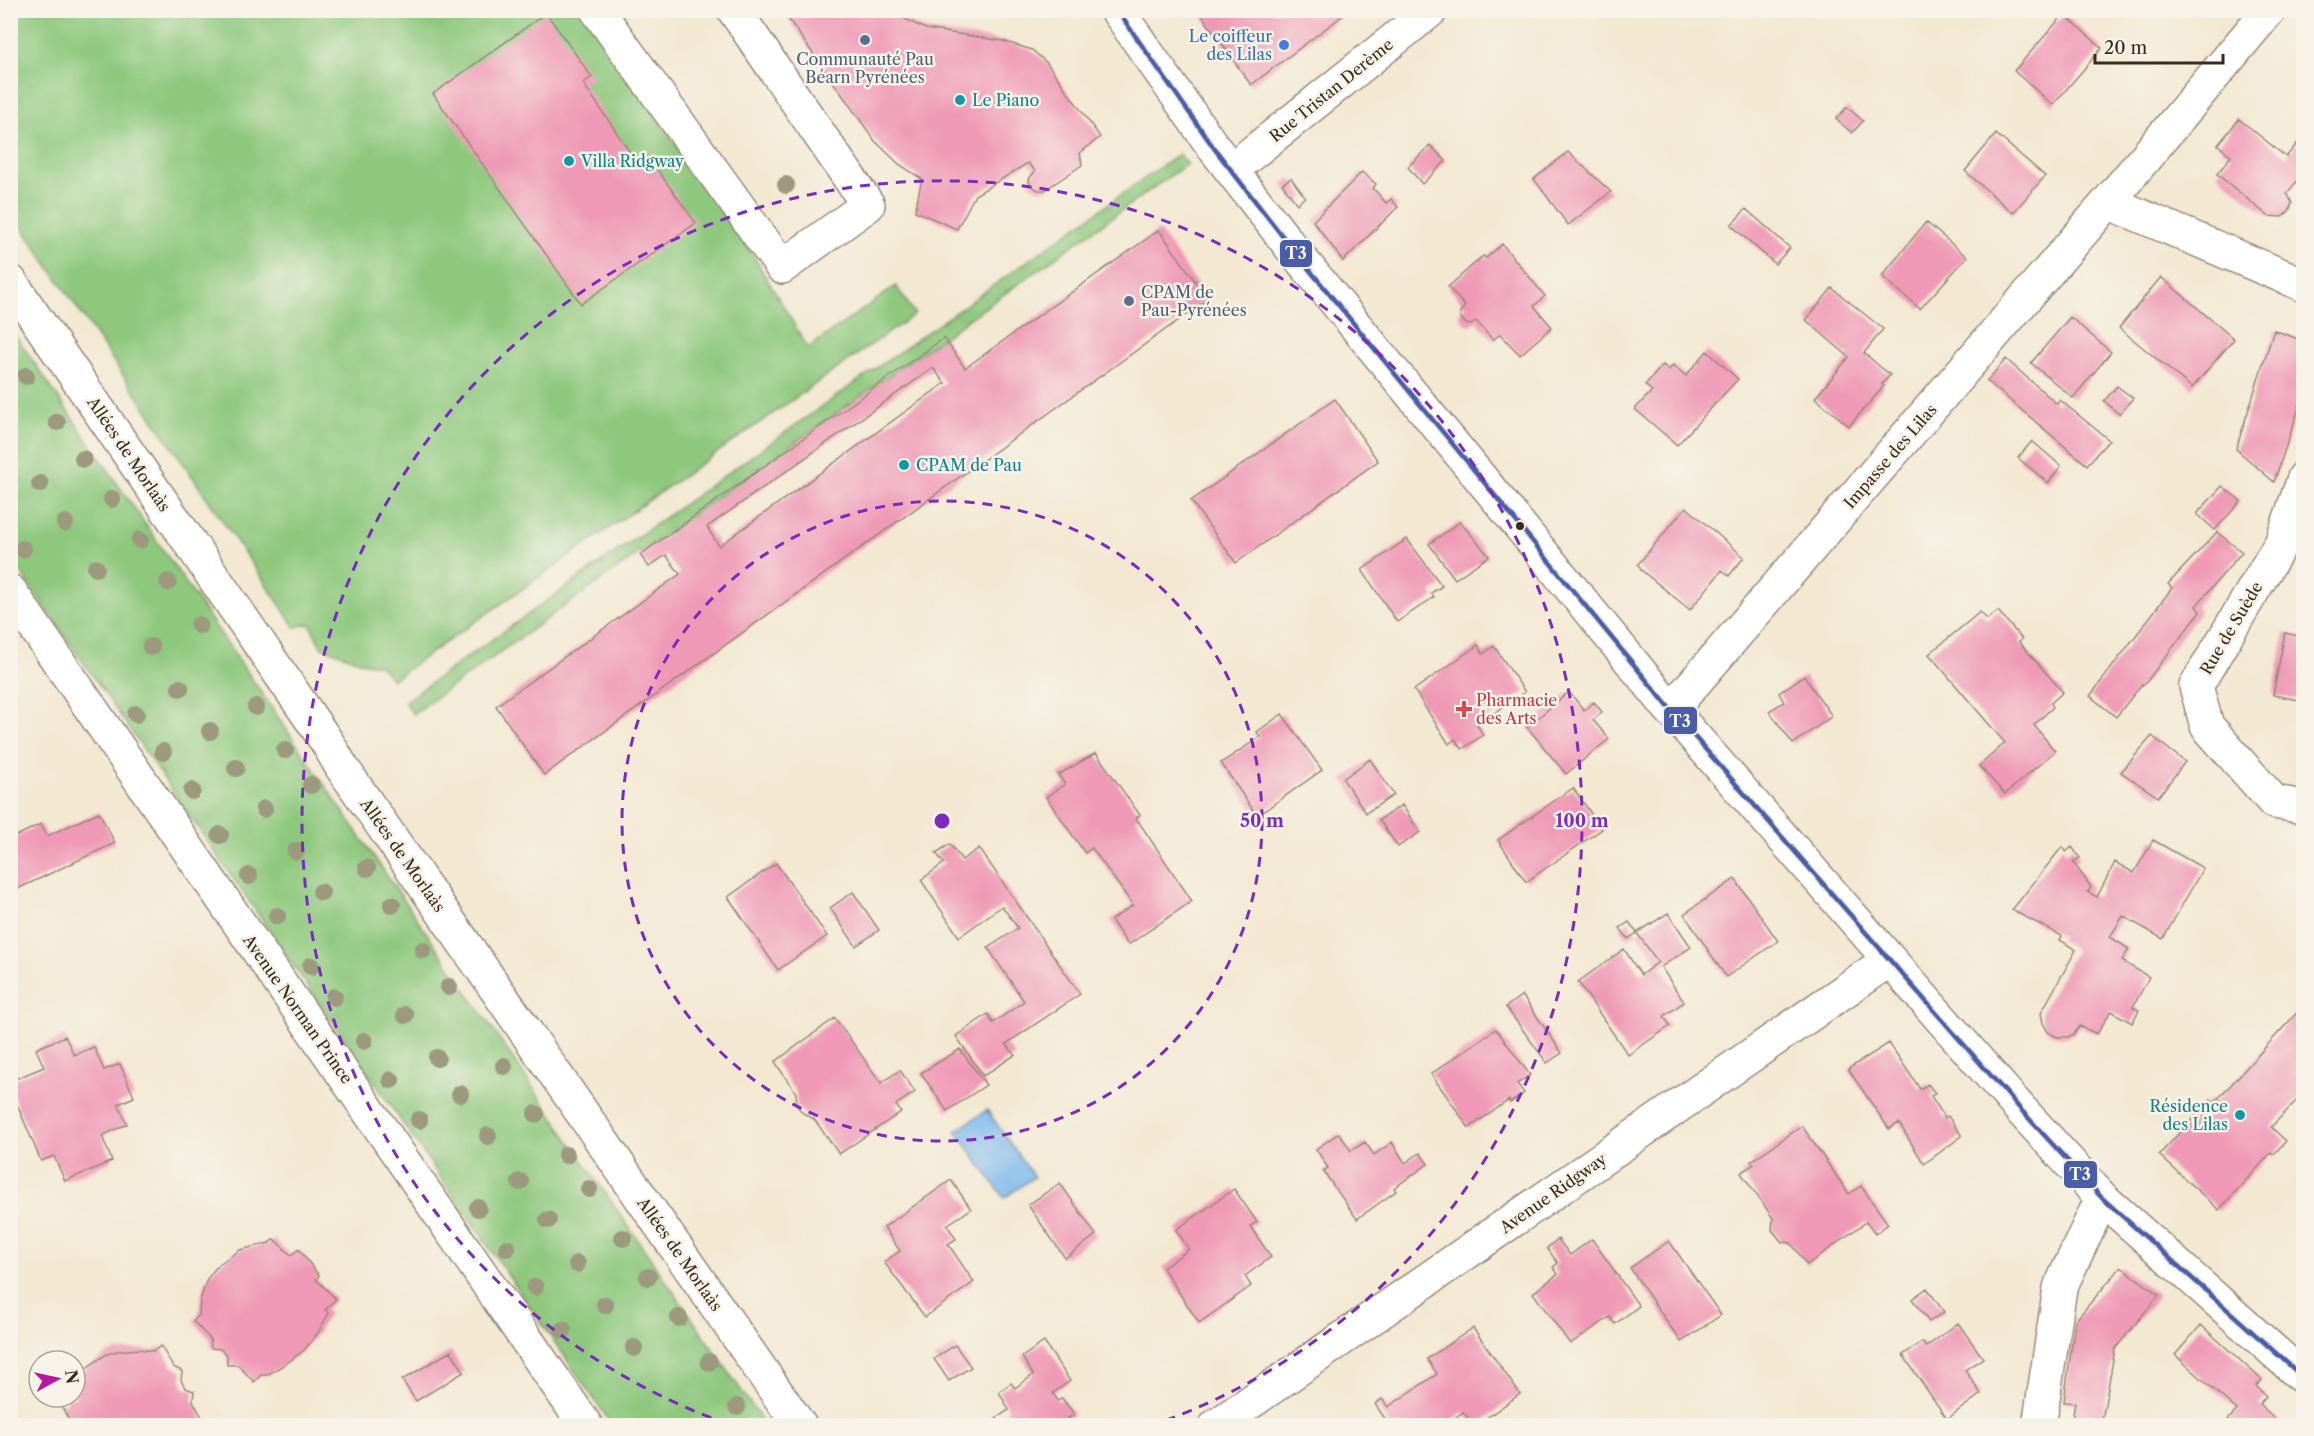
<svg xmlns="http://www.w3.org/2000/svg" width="2314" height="1436" font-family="'Libre Caslon Text',serif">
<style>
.green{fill:#8dc87d;stroke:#64794e;stroke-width:1.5}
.water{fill:#79b7ec;stroke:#5a7085;stroke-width:1.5}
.building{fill:#ef99b6;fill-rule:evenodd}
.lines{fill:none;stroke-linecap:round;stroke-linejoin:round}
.minor-casing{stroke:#978978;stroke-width:36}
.minor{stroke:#fff;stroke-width:33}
.bus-1-casing{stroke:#f7f3e8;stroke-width:9}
.bus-1{stroke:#4a5da8;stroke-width:4.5}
.tree{fill:#9c997e}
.ring{fill:none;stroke:#7b2cbf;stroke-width:3;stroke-dasharray:10 8}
.service-dot{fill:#5c6f8a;stroke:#f7f3e8;stroke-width:2}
.shop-dot{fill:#3f7fe0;stroke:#f7f3e8;stroke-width:2}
.culture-dot{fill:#0f9aa8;stroke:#f7f3e8;stroke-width:2}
.bus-dot{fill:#3b2a1e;stroke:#f7f3e8;stroke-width:2}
.health-dot{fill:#e0444e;stroke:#f7f3e8;stroke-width:2}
.labels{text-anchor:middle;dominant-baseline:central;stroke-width:5;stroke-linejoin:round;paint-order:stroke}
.shop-label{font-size:16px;fill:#366cbe;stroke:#f7f3e8;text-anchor:end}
.service-label{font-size:16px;fill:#4e5e75;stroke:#f7f3e8}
.street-label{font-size:16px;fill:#3b2a1e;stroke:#f7f3e8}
.culture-label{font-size:16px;fill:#0d838f;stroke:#f7f3e8;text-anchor:start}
.health-label{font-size:16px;fill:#be3a42;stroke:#f7f3e8;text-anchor:start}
.centre{fill:#7b2cbf;stroke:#f7f3e8;stroke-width:3}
.ring-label{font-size:18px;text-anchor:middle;font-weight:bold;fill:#7b2cbf;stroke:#f7f3e8;stroke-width:5;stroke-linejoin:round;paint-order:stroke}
.line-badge{stroke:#f7f3e8;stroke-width:2}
.badge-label{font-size:16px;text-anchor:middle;font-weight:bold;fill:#fff}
</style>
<rect width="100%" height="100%" fill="#f7f3e8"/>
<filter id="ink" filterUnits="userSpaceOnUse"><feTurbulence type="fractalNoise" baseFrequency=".0167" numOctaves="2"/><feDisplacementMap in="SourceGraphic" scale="12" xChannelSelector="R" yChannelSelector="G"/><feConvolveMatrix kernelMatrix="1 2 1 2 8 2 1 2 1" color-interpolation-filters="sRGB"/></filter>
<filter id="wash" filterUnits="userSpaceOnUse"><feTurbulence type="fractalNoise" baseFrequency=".008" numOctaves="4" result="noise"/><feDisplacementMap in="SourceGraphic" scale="24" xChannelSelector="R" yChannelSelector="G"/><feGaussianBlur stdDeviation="1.35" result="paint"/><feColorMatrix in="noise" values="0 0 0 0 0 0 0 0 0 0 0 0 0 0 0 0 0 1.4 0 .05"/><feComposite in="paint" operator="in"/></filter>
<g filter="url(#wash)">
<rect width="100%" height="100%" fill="#f3e8d2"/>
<path class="green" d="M10 11H582L754 257 808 348 896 286 915 314 392 680 380 665 365 663 321 647 310 624 295 627 11 211Z
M1179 154 1187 164 413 714 404 702Z
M10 329H11L765 1425H612L11 558Z"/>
<path class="water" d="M987 1110 1034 1177 1004 1198 956 1131Z"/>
<g id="blocks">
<path class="building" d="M782 10H886L926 29 1003 41 1032 50 1047 63 1100 137 1080 153 1082 165 1045 190H1038L1030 185 1029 179 1035 171 1028 163 975 195 957 229 915 211 922 179 899 164 875 141Z
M1198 10H1273L1275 13 1279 10H1350L1251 85Z
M546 13 592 77 583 83 638 164 648 157 696 223 581 304 433 94Z
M2064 14 2102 48 2053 105 2014 71Z
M1847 107 1863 121 1852 133 1836 119Z
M2239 119 2286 157 2300 140 2304 143V173L2287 193 2292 203 2289 211 2282 217 2268 216 2217 174 2231 156 2218 145Z
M1996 134 2045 176 2013 213 1965 171Z
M1430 145 1446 161 1422 184 1408 167Z
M1568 152 1611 192 1568 225 1534 179Z
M1362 172 1376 184 1373 188 1386 203 1391 199 1398 207 1343 261 1313 221Z
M1291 178 1305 197 1297 204 1282 184Z
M1746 209 1790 248 1775 264 1731 225Z
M1926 222 1967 257 1920 309 1882 276Z
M1159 230 1208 299 544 775 496 706 680 574 666 555 649 567 640 555 944 338 965 368ZM933 368 945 383 719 546 707 527Z
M1502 244 1545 296 1534 306 1552 327 1520 355 1500 334 1493 340 1476 321 1471 325 1466 324 1460 317V312L1465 306 1448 287 1483 256 1486 258Z
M2161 277 2234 339 2192 388 2119 328Z
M1832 288 1883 329 1864 353 1890 375 1882 384 1884 386 1849 426 1815 398 1849 357 1806 320Z
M2070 317 2111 352 2073 398 2031 363Z
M2274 330 2304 341V393L2274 482 2236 449Z
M1707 351 1738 379 1677 445 1635 409 1652 391 1645 385 1663 365 1669 370 1673 365 1686 376Z
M2006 359 2057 404 2060 400 2109 440 2087 465 1987 381Z
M2117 386 2133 398 2119 414 2104 401Z
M1335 399 1378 461 1236 563 1191 501Z
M2032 441 2061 466 2048 483 2018 458Z
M2222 486 2241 501 2215 530 2197 514Z
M1686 507 1744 557 1729 576 1722 570 1690 610 1641 570 1638 564Z
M1460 522 1489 556 1455 579 1429 544Z
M2217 532 2242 552 2196 606 2200 612 2144 685 2142 684 2116 717 2090 696 2172 588 2168 584Z
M1407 539 1442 586 1431 593 1434 597 1397 622 1362 570Z
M1998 611 2022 639 2019 642 2063 692 2051 703 2053 707 2034 725 2055 751 2005 794 1979 766 2005 743 1929 654 1980 612 1987 619Z
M2285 633 2304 637V701L2273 695Z
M1478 645 1483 654 1494 646 1525 692 1477 725 1483 735 1462 749 1455 739 1449 744 1414 690Z
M1804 676 1832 716 1793 744 1769 711 1784 702 1779 693Z
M1569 692 1584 710 1594 702 1602 712 1593 720 1609 739 1566 774 1527 727Z
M1282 714 1322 770 1257 816 1221 763 1260 737 1257 732Z
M2152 736 2185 762 2158 797 2121 772Z
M1096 753 1140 815 1136 818 1192 901 1128 945 1111 920 1133 905 1092 848 1085 853 1046 797 1065 784 1058 775Z
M1370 759 1394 795 1366 813 1343 779Z
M1573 788 1602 829 1526 882 1498 840Z
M1402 805 1420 832 1398 847 1379 820Z
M99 812 115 843 11 892 10 839 41 824 47 836Z
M2153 840 2203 868 2163 939 2123 916 2110 937 2129 949 2122 961 2149 977 2133 1007 2139 1010 2132 1023 2111 1011 2097 1034 2080 1026 2074 1034 2068 1037H2057L2048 1032 2043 1023 2041 1013 2076 950 2060 940 2062 936 2012 910 2062 847 2066 852 2072 847 2080 858 2073 862 2091 887 2088 892 2097 897 2115 862 2134 873Z
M950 844 962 860 979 848 1080 994 1006 1044 1015 1055 983 1076 956 1036 988 1014 993 1023 1024 1001 988 948 1018 928 1002 906 959 937 921 880 944 863 936 853Z
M776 863 827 936 778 970 728 897Z
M1735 879 1778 941 1726 977 1684 914Z
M853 892 879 930 856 946 830 908Z
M1668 913 1691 947 1661 967 1684 1002 1664 1016 1670 1026 1628 1055 1578 982 1624 949 1641 975 1658 962 1637 933 1628 939 1620 928 1629 922 1637 933Z
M1522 995 1562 1053 1547 1063 1506 1007Z
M2304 1005V1093L2271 1127 2286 1141 2273 1155 2271 1153 2219 1210 2159 1155 2211 1099 2215 1102Z
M835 1018 881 1083 900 1070 915 1092 896 1105 901 1112 839 1154 814 1119 803 1113 797 1106 796 1093 775 1062Z
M1496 1029 1530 1075 1517 1084 1524 1093 1510 1103 1509 1100 1469 1128 1431 1074Z
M65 1036 74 1055 94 1047 104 1070 120 1064 134 1097 118 1104 127 1124 102 1136 112 1161 65 1181 54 1156 41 1161 10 1088V1081L44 1067 36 1049Z
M1889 1043 1920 1089 1928 1084 1935 1093 1931 1096 1945 1118 1948 1116 1962 1136 1924 1164 1899 1123 1889 1129 1848 1069Z
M960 1049 986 1085 947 1111 921 1073Z
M1802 1126 1849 1194 1861 1186 1888 1224 1875 1234 1866 1222 1807 1265 1791 1243 1782 1242 1772 1230 1773 1218 1741 1173 1754 1164 1751 1161Z
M1339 1133 1351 1151 1365 1142 1374 1155 1392 1142 1405 1163 1420 1153 1428 1164 1394 1188 1396 1191 1357 1219 1323 1171 1328 1168 1316 1149Z
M951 1180 971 1209 947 1225 956 1239 948 1244 974 1282 925 1317 884 1262 900 1251 884 1227Z
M1060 1183 1096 1235 1065 1258 1028 1205Z
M1234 1189 1257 1222 1250 1226 1271 1257 1245 1276 1251 1286 1199 1323 1163 1268 1189 1249 1176 1230Z
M274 1239 291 1255 299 1249 319 1276 316 1279 336 1299 325 1310 329 1313 317 1334 304 1350 287 1363 267 1375H261L254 1382 238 1365H227V1355L220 1349 211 1348 210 1339 193 1321 199 1315 200 1300 207 1279 218 1265 240 1250 269 1243Z
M1558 1239 1570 1255 1592 1239 1639 1306 1615 1324 1610 1317 1570 1344 1533 1293 1558 1274 1553 1267 1558 1263 1547 1248Z
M1669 1241 1721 1315 1681 1342 1630 1268Z
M2121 1267 2159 1295 2115 1349 2101 1426H2071L2075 1403 2064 1402 2075 1321Z
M1927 1288 1944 1312 1929 1322 1912 1299Z
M1958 1323 1983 1358 1965 1370 1981 1394 1947 1419 1903 1355 1922 1342 1926 1347Z
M2201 1325 2262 1380 2256 1386 2266 1396 2259 1404 2283 1426H2234L2228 1420 2237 1410 2175 1355Z
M1473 1328 1520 1394 1475 1426 1463 1412 1444 1426H1390L1375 1404 1382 1399 1388 1407 1437 1374 1427 1359Z
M1044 1342 1070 1381 1053 1393 1058 1401 1062 1398 1074 1414 1067 1419 1071 1426H992L998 1421 996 1418 1009 1410 999 1392 1011 1383 1015 1388 1033 1375 1022 1357Z
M955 1345 971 1367 949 1381 934 1359Z
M161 1346 173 1367 182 1371 181 1380 185 1388 194 1391 193 1401 204 1421 196 1426H72L61 1405 67 1402 68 1397H75V1382L86 1368 107 1354 117 1351 139 1349 153 1351Z
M451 1351 464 1372 416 1401 402 1380Z"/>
</g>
</g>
<g filter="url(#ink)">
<use href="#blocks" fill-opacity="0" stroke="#978978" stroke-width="1.5"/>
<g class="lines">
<defs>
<path id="minor" d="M597 10 782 267 868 205 734 10
M1117 10 1214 148 1290 246 1671 710 2022 1111 2102 1198 2304 1378
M1231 170 1431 10
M2108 202 2304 285
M10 281 327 742 341 766 800 1426
M2304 478 2282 542 2196 686 2207 726 2274 802 2304 807
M10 591 586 1426
M1671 710 2108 202 2269 10
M1216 1426 1889 960
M2039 1426 2060 1288 2102 1198"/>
</defs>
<use href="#minor" class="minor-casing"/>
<use href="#minor" class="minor"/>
<defs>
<path id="bus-1" d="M1117 10 1214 148 1290 246 1671 710 2022 1111 2102 1198 2304 1378"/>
</defs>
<use href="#bus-1" class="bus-1-casing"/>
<use href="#bus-1" class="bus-1"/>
</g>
<g class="tree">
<circle cx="786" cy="185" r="9"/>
<circle cx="26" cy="376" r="9"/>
<circle cx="57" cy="422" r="9"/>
<circle cx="83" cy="459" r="9"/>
<circle cx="40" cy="484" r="9"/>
<circle cx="112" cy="499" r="9"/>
<circle cx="65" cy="523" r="9"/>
<circle cx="140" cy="540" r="9"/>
<circle cx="23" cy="549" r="9"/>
<circle cx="96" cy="568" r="9"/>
<circle cx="168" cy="582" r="9"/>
<circle cx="199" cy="625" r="9"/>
<circle cx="151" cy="647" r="9"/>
<circle cx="180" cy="688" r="9"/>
<circle cx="256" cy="707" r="9"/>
<circle cx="136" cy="714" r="9"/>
<circle cx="210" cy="731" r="9"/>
<circle cx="285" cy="750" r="9"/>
<circle cx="163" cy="752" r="9"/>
<circle cx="236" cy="768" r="9"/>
<circle cx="311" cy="785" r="9"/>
<circle cx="192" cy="791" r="9"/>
<circle cx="264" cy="809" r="9"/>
<circle cx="220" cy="835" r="9"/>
<circle cx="296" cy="851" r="9"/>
<circle cx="367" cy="868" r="9"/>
<circle cx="249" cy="876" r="9"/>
<circle cx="321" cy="892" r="9"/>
<circle cx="392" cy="905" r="9"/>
<circle cx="277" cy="916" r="9"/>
<circle cx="423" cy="950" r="9"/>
<circle cx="311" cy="966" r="9"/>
<circle cx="449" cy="987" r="9"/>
<circle cx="334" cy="997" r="9"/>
<circle cx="405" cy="1015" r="9"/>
<circle cx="364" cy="1041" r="9"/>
<circle cx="437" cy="1058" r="9"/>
<circle cx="504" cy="1066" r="9"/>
<circle cx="391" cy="1080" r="9"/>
<circle cx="460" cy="1094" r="9"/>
<circle cx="536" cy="1114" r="9"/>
<circle cx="419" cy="1120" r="9"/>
<circle cx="488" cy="1136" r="9"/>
<circle cx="566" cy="1155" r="9"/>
<circle cx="520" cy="1182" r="9"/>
<circle cx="589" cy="1189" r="9"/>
<circle cx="478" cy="1208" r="9"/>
<circle cx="548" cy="1220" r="9"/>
<circle cx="623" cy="1238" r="9"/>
<circle cx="507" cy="1248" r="9"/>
<circle cx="577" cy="1264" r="9"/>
<circle cx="648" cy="1277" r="9"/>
<circle cx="535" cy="1287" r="9"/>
<circle cx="605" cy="1305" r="9"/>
<circle cx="679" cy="1318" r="9"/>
<circle cx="563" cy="1330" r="9"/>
<circle cx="634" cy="1348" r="9"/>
<circle cx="709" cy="1362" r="9"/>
<circle cx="737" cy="1407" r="9"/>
</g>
</g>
<g class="ring">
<circle cx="942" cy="821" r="320"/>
<path d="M728 1424A640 640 0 1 1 1156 1424"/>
</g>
<g class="service-dot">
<circle cx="865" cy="40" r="6"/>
<circle cx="1129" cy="301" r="6"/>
</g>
<circle class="shop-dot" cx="1284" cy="45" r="6"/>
<g class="culture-dot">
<circle cx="960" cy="100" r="6"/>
<circle cx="569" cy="161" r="6"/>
<circle cx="904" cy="465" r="6"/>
<circle cx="2240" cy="1115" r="6"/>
</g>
<circle class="bus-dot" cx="1520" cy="526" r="5"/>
<path class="health-dot" d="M1461 700h6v6h6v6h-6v6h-6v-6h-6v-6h6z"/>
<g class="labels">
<g class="shop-label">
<text x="1272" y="36">Le coiffeur<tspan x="1272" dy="18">des Lilas</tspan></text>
</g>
<g class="service-label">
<text x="865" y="59">Communauté Pau<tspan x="865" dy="18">Béarn Pyrénées</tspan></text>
<text x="1141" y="292" text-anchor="start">CPAM de<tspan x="1141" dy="18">Pau-Pyrénées</tspan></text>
</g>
<g class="street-label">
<text transform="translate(1331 90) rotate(-39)">Rue Tristan Derème</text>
<text transform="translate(129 454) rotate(56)">Allées de Morlaàs</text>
<text transform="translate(1890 456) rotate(-49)">Impasse des Lilas</text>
<text transform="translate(2231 628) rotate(-59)">Rue de Suède</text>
<text transform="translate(403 855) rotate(55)">Allées de Morlaàs</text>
<text transform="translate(298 1009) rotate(55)">Avenue Norman Prince</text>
<text transform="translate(1553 1193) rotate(-35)">Avenue Ridgway</text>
<text transform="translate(680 1254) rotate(55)">Allées de Morlaàs</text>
</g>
<g class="culture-label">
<text x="972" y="100">Le Piano</text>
<text x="581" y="161">Villa Ridgway</text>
<text x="916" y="465">CPAM de Pau</text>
<text x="2228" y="1106" text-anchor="end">Résidence<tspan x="2228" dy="18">des Lilas</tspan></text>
</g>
<g class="health-label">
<text x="1476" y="700">Pharmacie<tspan x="1476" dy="18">des Arts</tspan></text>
</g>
</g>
<circle cx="942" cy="821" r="9" class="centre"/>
<g class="ring-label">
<text x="1262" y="827">50 m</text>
<text x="1582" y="827">100 m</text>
</g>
<g class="line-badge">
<rect x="1279" y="239" width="34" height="29" rx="6" fill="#4a5da8"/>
<rect x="1663" y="706" width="35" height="29" rx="6" fill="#4a5da8"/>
<rect x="2063" y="1160" width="35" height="29" rx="6" fill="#4a5da8"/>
</g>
<g class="badge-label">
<text x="1296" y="259">T3</text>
<text x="1680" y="727">T3</text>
<text x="2080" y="1180">T3</text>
</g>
<rect width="2314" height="1436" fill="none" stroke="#f7f3e8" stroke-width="36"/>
<g transform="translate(57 1379) rotate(82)"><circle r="28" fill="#f7f3e8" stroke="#aca397" stroke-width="1.5"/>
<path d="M0-4.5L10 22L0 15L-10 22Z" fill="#b5179e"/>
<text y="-9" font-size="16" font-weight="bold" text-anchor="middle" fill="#3b2a1e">N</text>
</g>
<path d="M2095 54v9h128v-9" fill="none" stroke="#3b2a1e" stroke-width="3"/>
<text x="2104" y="54" font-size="18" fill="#3b2a1e" stroke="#f7f3e8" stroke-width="4.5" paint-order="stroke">20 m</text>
</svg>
